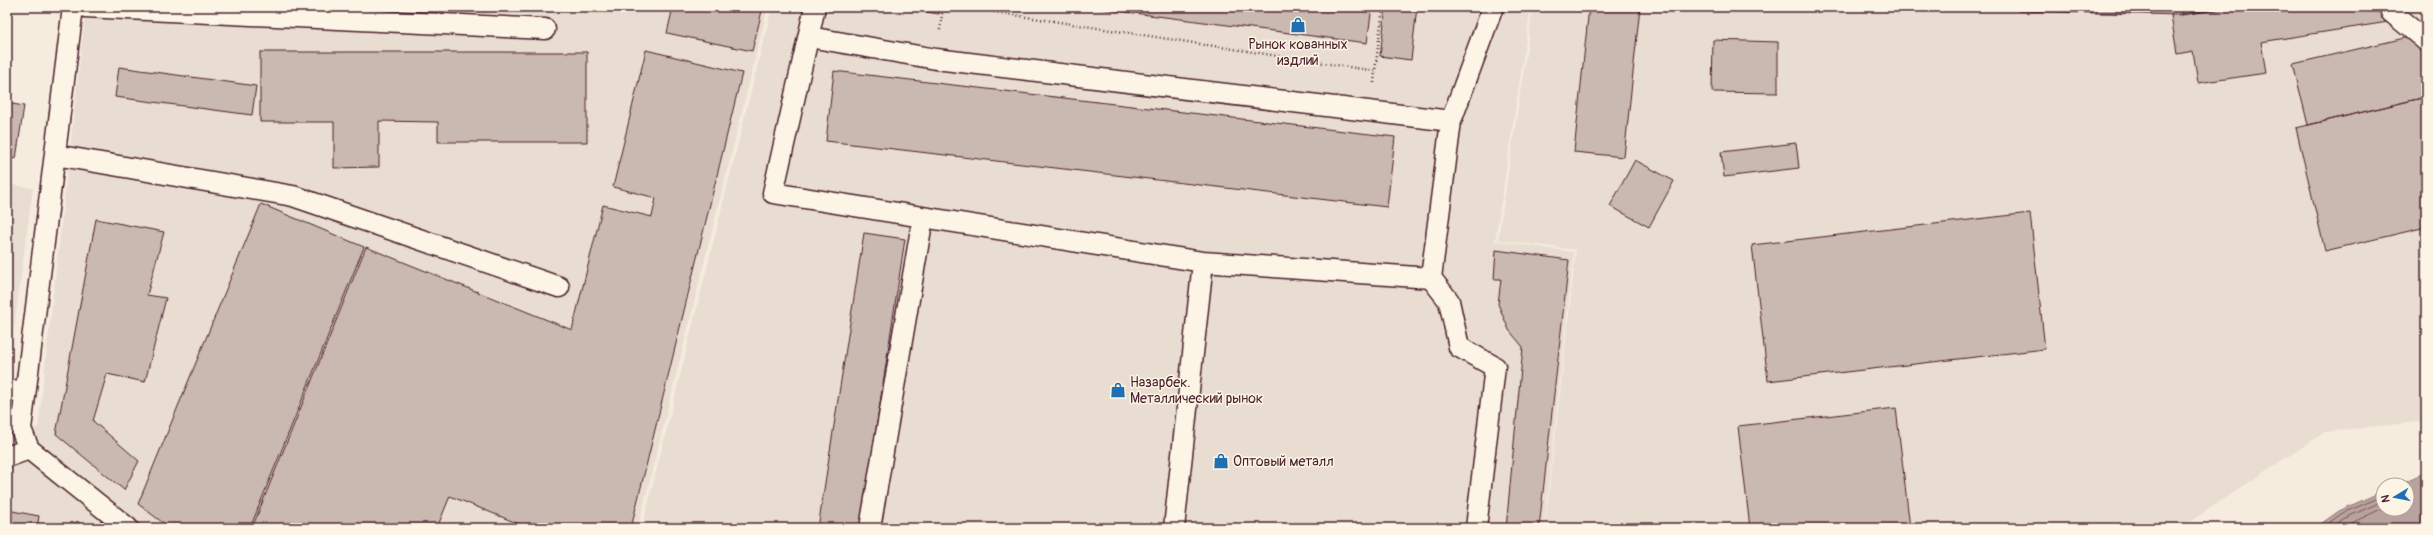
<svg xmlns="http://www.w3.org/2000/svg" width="2433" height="535" font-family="Pangolin,sans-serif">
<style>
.built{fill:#e8ddd0}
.water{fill:#b8a39e;stroke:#8c6e70}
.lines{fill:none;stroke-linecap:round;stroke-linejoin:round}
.shore{stroke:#765459;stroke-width:1}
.building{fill:#cab9b1;stroke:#4a1f2b}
.service-casing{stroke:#4a1f2b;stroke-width:23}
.path{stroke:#4a1f2b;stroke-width:2.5;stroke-dasharray:1 3;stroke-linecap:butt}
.service{stroke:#fcf5e5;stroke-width:20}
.labels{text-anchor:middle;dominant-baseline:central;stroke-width:3;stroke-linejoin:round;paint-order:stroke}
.poi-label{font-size:14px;fill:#4a1f2b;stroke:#fcf5e5;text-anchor:start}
</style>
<rect width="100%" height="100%" fill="#f5ecde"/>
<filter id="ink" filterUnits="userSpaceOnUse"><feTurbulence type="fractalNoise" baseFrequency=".025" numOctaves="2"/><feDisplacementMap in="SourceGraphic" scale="8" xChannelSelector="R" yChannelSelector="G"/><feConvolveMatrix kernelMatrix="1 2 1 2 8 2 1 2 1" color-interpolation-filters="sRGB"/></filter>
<g filter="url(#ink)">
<path class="built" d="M86 7H768L638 528H7V422L38 428Z
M772 7H1531L1495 241 1574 252 1544 528H642Z
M1533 7H2426V421L2325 432 2180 528H1545L1576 250 1498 240Z
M7 184 33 188 7 380Z"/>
<path class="water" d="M2426 472V528H2315L2339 511 2383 491V509H2407V485H2397Z"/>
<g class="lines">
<path class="shore" d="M2322 528 2341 514 2383 496
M2331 528 2343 519 2383 501
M2341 528 2383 508"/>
</g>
<path class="building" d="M673 7H763L752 51 667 33Z
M895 7H940L939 14Z
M1087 7H1372L1367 43Z
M1386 7H1417L1411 60 1380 56Z
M1589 7H1640L1624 157 1574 152Z
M2019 7H2182V15L2018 11Z
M2182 7H2235L2182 15Z
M2235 7H2386L2388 22 2261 42 2266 73 2198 83 2193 51 2177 54 2171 15Z
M2409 37 2426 57V97L2308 125 2293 64Z
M1713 40 1778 42V93L1712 92Z
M646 50 742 73 631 528H529L450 496 437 528H252L366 247 572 330 603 205 652 217 656 198 613 187Z
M260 52H587V142H438V122L379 121V167L334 168V122H260Z
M119 67 256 86 252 115 115 97Z
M834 71 1395 137 1387 207 826 141Z
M2426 97V227L2325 251 2296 128Z
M7 103 24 106 16 159 7 157Z
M1796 143 1799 168 1724 177 1721 152Z
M1635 160 1674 181 1649 227 1610 206Z
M261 204 364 247 250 528H170L138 504Z
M2030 213 2045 349 1768 381 1752 245Z
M96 219 164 232 147 295 166 298 145 382 107 374 93 421 139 461 124 490 56 434Z
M864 233 905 239 861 528H818Z
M1496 250 1569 260 1539 528H1506L1523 347 1509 330 1498 304 1501 279H1494Z
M1896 408 1910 528H1750L1738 426Z
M7 510 39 516 37 528H7Z
M77 521 86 528H71Z"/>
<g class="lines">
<defs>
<path id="service" d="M73 7 21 429 29 449 128 528
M85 7 545 29
M815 7 773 193 1203 262 1431 278
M2390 7 2391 12 2426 41
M809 37 936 59 1451 121
M55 155 293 196 559 287
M7 391 26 390
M7 457 29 449
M870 528 923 217
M1174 528 1203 262
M1476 528 1495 367 1459 347 1449 301 1431 278 1451 121 1493 7"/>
</defs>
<use href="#service" class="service-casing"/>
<path class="path" d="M962 7 1375 71 1383 7
M940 30 943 7
M1374 83 1375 71"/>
<use href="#service" class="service"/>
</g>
</g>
<defs>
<symbol id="shop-bare" viewBox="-9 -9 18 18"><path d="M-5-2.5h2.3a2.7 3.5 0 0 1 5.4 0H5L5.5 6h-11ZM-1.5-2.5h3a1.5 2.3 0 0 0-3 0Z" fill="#1f6fb2" stroke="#fcf5e5" stroke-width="2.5" paint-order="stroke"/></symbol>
</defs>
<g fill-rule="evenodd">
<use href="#shop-bare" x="1287" y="14" width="22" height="22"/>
<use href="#shop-bare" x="1107" y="379" width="22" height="22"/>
<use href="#shop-bare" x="1210" y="450" width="22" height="22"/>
</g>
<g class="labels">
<g class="poi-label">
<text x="1298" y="44" text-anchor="middle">Рынок кованных<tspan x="1298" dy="16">издлий</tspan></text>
<text x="1130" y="382">Назарбек.<tspan x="1130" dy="16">Металлический рынок</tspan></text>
<text x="1233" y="461">Оптовый металл</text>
</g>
</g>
<rect width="2433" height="535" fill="none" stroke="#fcf5e5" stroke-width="24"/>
<rect x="12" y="12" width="2409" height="511" fill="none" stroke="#4a1f2b" stroke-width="1.5" filter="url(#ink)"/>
<g transform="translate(2395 497) rotate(260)"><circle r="19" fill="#fcf5e5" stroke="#b59f9b"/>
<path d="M0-3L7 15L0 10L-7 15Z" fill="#1f6fb2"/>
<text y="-6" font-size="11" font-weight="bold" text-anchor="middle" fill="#4a1f2b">N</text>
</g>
</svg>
